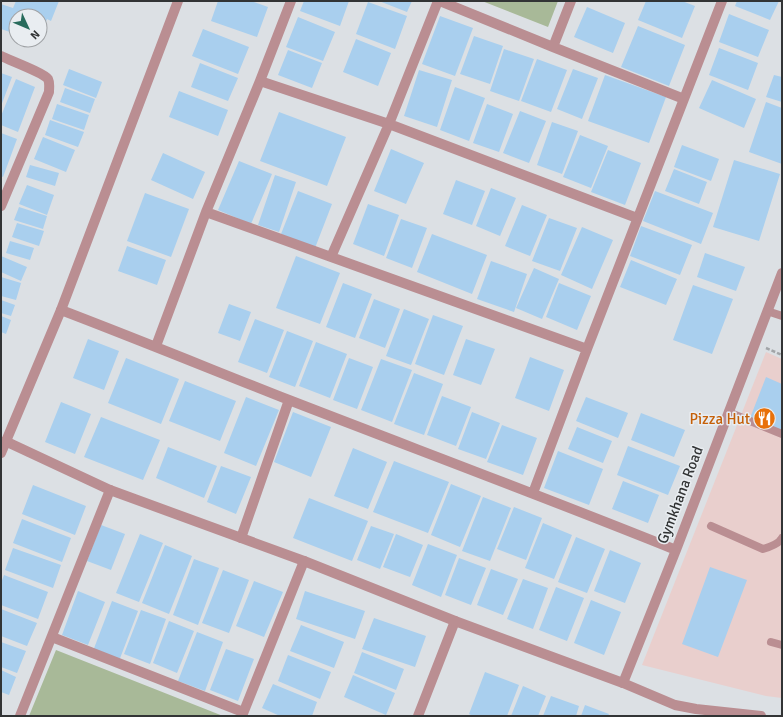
<svg xmlns="http://www.w3.org/2000/svg" width="783" height="717" font-family="Signika,sans-serif">
<style>
.commercial{fill:#e9cfcd}
.green{fill:#a8b998}
.building{fill:#a9cfee}
.lines{fill:none;stroke-linecap:round;stroke-linejoin:round}
.path{stroke:#a2a5a8;stroke-width:2.5;stroke-dasharray:4 2;stroke-linecap:butt}
.service{stroke:#ba8e92;stroke-width:8}
.minor{stroke:#ba8e92;stroke-width:10}
.tertiary{stroke:#ba8e92;stroke-width:10}
.labels{text-anchor:middle;dominant-baseline:central;stroke-width:3;stroke-linejoin:round;paint-order:stroke}
.food-label{font-size:15px;fill:#c56008;stroke:#e9edf1;text-anchor:end}
.street-label{font-size:15px;fill:#323435;stroke:#e9edf1}
</style>
<rect width="100%" height="100%" fill="#dce0e4"/>
<path class="commercial" d="M766 352 782 359V698L766 696 642 665Z"/>
<path class="green" d="M482 1H558L548 27Z
M56 650 223 716H29Z"/>
<path class="building" d="M16 1H59L51 21 47 19 40 37V16H16V34L1 29V4L13 8Z
M218 1H251L268 7 257 37 211 21Z
M304 1H349L340 26 300 11Z
M379 1H412L407 12Z
M646 1H682L695 6 682 38 638 20Z
M737 1H779L770 20 735 6Z
M368 2 407 16 395 49 356 34Z
M587 7 625 23 613 53 574 37Z
M729 14 769 30 758 57 719 42Z
M440 16 473 28 455 76 422 64Z
M298 17 335 32 323 61 286 47Z
M638 26 685 45 669 86 621 67Z
M203 29 249 47 238 74 192 56Z
M474 36 503 46 490 84 460 74Z
M356 39 391 53 378 86 343 72Z
M719 48 758 63 748 90 709 75Z
M504 49 534 59 519 101 490 91Z
M288 50 322 63 312 88 278 75Z
M537 59 567 70 551 112 521 101Z
M200 63 238 78 228 101 191 87Z
M69 69 102 82 96 98 63 85Z
M573 69 598 78 582 119 557 109Z
M419 70 452 80 437 127 404 116Z
M1 73 12 77 1 106Z
M605 75 666 97 649 143 588 121Z
M774 75 782 77V102L766 97Z
M16 79 35 87 18 132 1 125V116Z
M712 80 756 99 744 128 699 108Z
M455 87 485 98 469 141 440 130Z
M65 88 95 99 90 113 60 102Z
M179 91 228 110 218 136 169 117Z
M766 102 782 108V164L749 152Z
M57 104 89 115 84 130 52 119Z
M487 104 513 114 499 152 473 143Z
M520 111 546 121 529 163 503 153Z
M279 112 346 137 327 186 260 161Z
M50 120 84 132 78 147 45 135Z
M552 122 578 131 562 174 537 165Z
M1 133 17 139 3 177 1 176Z
M580 135 608 146 591 188 563 177Z
M43 137 75 150 66 172 34 159Z
M682 145 719 159 711 181 674 167Z
M391 149 424 163 406 204 374 191Z
M608 150 641 163 625 205 591 192Z
M163 153 205 172 193 199 151 180Z
M734 160 780 174 759 241 713 227Z
M239 161 272 174 251 224 218 210Z
M30 165 59 173 55 186 26 177Z
M674 169 707 182 699 204 665 191Z
M275 175 296 182 279 232 258 225Z
M456 180 485 191 472 225 443 214Z
M27 185 54 195 47 215 19 204Z
M491 188 516 198 500 236 476 226Z
M298 191 332 204 315 248 281 234Z
M655 191 713 213 701 244 643 221Z
M145 193 189 209 171 257 127 241Z
M368 204 399 215 384 256 353 244Z
M522 205 547 215 530 256 505 246Z
M19 207 47 216 43 229 14 220Z
M549 218 577 228 560 271 532 261Z
M401 219 427 228 412 268 386 258Z
M17 223 44 231 39 246 12 237Z
M641 226 692 245 680 275 630 256Z
M582 227 613 240 592 289 561 275Z
M432 234 487 255 472 294 417 272Z
M10 241 34 248 30 260 6 253Z
M127 246 166 260 157 285 118 271Z
M705 253 745 267 736 291 697 277Z
M1 256 27 267 21 281 1 272Z
M296 256 340 273 320 324 276 308Z
M631 260 677 279 666 305 620 287Z
M491 261 527 274 514 312 477 299Z
M534 268 559 279 542 319 516 308Z
M1 277 21 283 16 300 1 296Z
M343 283 372 294 355 338 326 327Z
M559 283 591 296 577 330 546 317Z
M693 285 733 299 712 354 673 340Z
M374 299 400 309 385 348 359 338Z
M1 300 15 305 11 316 1 313Z
M229 304 251 312 240 341 218 333Z
M404 309 429 319 411 365 386 356Z
M433 315 463 326 444 375 415 364Z
M1 316 11 320 6 334 1 332Z
M255 319 284 330 267 373 238 362Z
M287 331 313 341 295 387 269 377Z
M88 339 119 351 104 390 73 378Z
M466 339 495 349 481 385 453 375Z
M316 342 347 354 330 398 299 386Z
M530 357 564 370 549 411 515 398Z
M126 358 179 379 161 424 108 403Z
M349 358 373 367 357 409 333 400Z
M381 359 412 370 392 422 361 410Z
M414 373 443 384 424 435 394 424Z
M766 377 782 384V431L750 418Z
M185 381 236 401 220 441 169 421Z
M442 396 471 407 456 446 427 435Z
M246 397 279 410 256 466 224 453Z
M586 397 628 413 618 438 576 421Z
M61 402 91 414 75 454 45 442Z
M293 412 331 427 311 477 274 462Z
M472 412 500 423 486 459 458 449Z
M641 413 685 430 674 457 631 440Z
M101 417 160 440 143 480 84 457Z
M502 425 537 438 523 475 487 462Z
M577 427 612 441 603 463 568 449Z
M628 446 680 466 668 495 617 475Z
M168 447 217 466 204 498 156 478Z
M353 448 387 462 368 509 334 496Z
M558 451 603 469 589 505 544 488Z
M394 461 449 482 428 533 373 512Z
M221 466 251 477 236 514 207 502Z
M623 481 659 495 648 523 612 509Z
M451 484 481 496 460 547 431 535Z
M33 485 86 506 75 535 22 514Z
M483 497 511 508 490 561 462 551Z
M309 498 368 521 352 561 293 538Z
M514 507 542 518 526 560 497 549Z
M22 519 71 538 62 562 13 543Z
M543 523 572 535 554 579 525 568Z
M101 525 125 534 111 570 87 561Z
M371 526 394 534 380 569 357 560Z
M140 534 163 543 139 602 116 593Z
M396 534 423 545 410 577 383 567Z
M576 537 605 549 587 593 558 582Z
M428 544 457 555 441 597 412 585Z
M165 545 192 556 169 614 142 603Z
M13 548 61 565 53 588 5 570Z
M610 550 641 563 625 603 594 591Z
M459 558 486 568 471 605 445 595Z
M194 559 219 568 198 625 173 615Z
M710 567 747 580 718 657 682 644Z
M491 569 518 579 503 615 477 605Z
M223 570 249 580 229 633 202 623Z
M4 575 48 592 38 619 1 605V583Z
M523 579 548 588 533 629 507 619Z
M254 581 283 592 264 637 236 626Z
M556 587 584 598 567 641 539 630Z
M78 591 105 602 88 645 62 635Z
M305 591 365 611 355 639 296 619Z
M591 600 621 612 604 655 574 643Z
M112 601 138 611 119 661 93 651Z
M1 609 37 623 27 646 1 636Z
M141 610 166 619 150 664 124 654Z
M374 618 426 636 415 667 362 649Z
M169 621 194 631 177 673 153 663Z
M301 625 344 642 334 668 290 651Z
M197 632 223 642 205 691 178 681Z
M1 642 26 651 17 673 1 667Z
M226 649 254 659 238 701 210 690Z
M362 652 404 669 396 690 354 673Z
M288 655 331 672 320 699 278 681Z
M1 670 16 677 9 695 1 692Z
M485 672 519 685 507 716H473L469 714Z
M353 675 395 693 386 715 344 697Z
M273 684 317 702 312 716H280L262 708Z
M523 686 546 696 538 716H511Z
M551 696 579 706 576 716H543Z
M585 705 609 714 608 716H581Z"/>
<g class="lines">
<path class="path" d="M766 348 782 355"/>
<path class="service" d="M767 311 782 316
M728 412 782 434
M711 526 763 549C770 547 779 544 782 538
M771 642 782 645"/>
<path class="minor" d="M440 1 553 47 684 99
M553 47 571 1
M1 56C9 60 44 73 48 79 50 83 49 87 49 92L1 206
M260 81 389 124 637 218
M206 212 587 349
M331 257 389 124 438 1
M61 310C137 339 213 370 289 400 418 450 547 498 676 550
M156 346 206 212 260 81 291 1
M533 493 587 349 722 1
M241 538 289 400
M52 637 243 712
M623 683 676 550 782 273
M20 716 110 490
M242 716 304 561
M418 716 455 621"/>
<path class="tertiary" d="M5 441 110 490 304 561 455 621 623 683 675 705 696 709 761 716
M1 453 61 310 178 1"/>
</g>
<defs>
<symbol id="restaurant-disc" viewBox="-11 -11 22 22"><circle r="9.5" fill="#e8710a" stroke="#e9edf1"/><path d="M-5-6h1v4h1v-4h1v4h1v-4h1v5L-1.5 .5V6h-2V.5L-5-1ZM5-6V6H3V1.5H1.5Q1.5-4 5-6Z" fill="#fff"/></symbol>
</defs>
<g fill-rule="evenodd">
<use href="#restaurant-disc" x="752" y="406" width="25" height="25"/>
</g>
<g class="labels">
<g class="food-label">
<text x="750" y="419">Pizza Hut</text>
</g>
<g class="street-label">
<text transform="translate(680 495) rotate(-69)">Gymkhana Road</text>
</g>
</g>
<rect width="783" height="717" fill="none" stroke="#323435" stroke-width="4"/>
<g transform="translate(28 28) rotate(134)"><circle r="19" fill="#e9edf1" stroke="#a0a3a6"/>
<path d="M0-3L7 15L0 10L-7 15Z" fill="#286b5c"/>
<text y="-6" font-size="11" font-weight="bold" text-anchor="middle" fill="#323435">N</text>
</g>
</svg>
